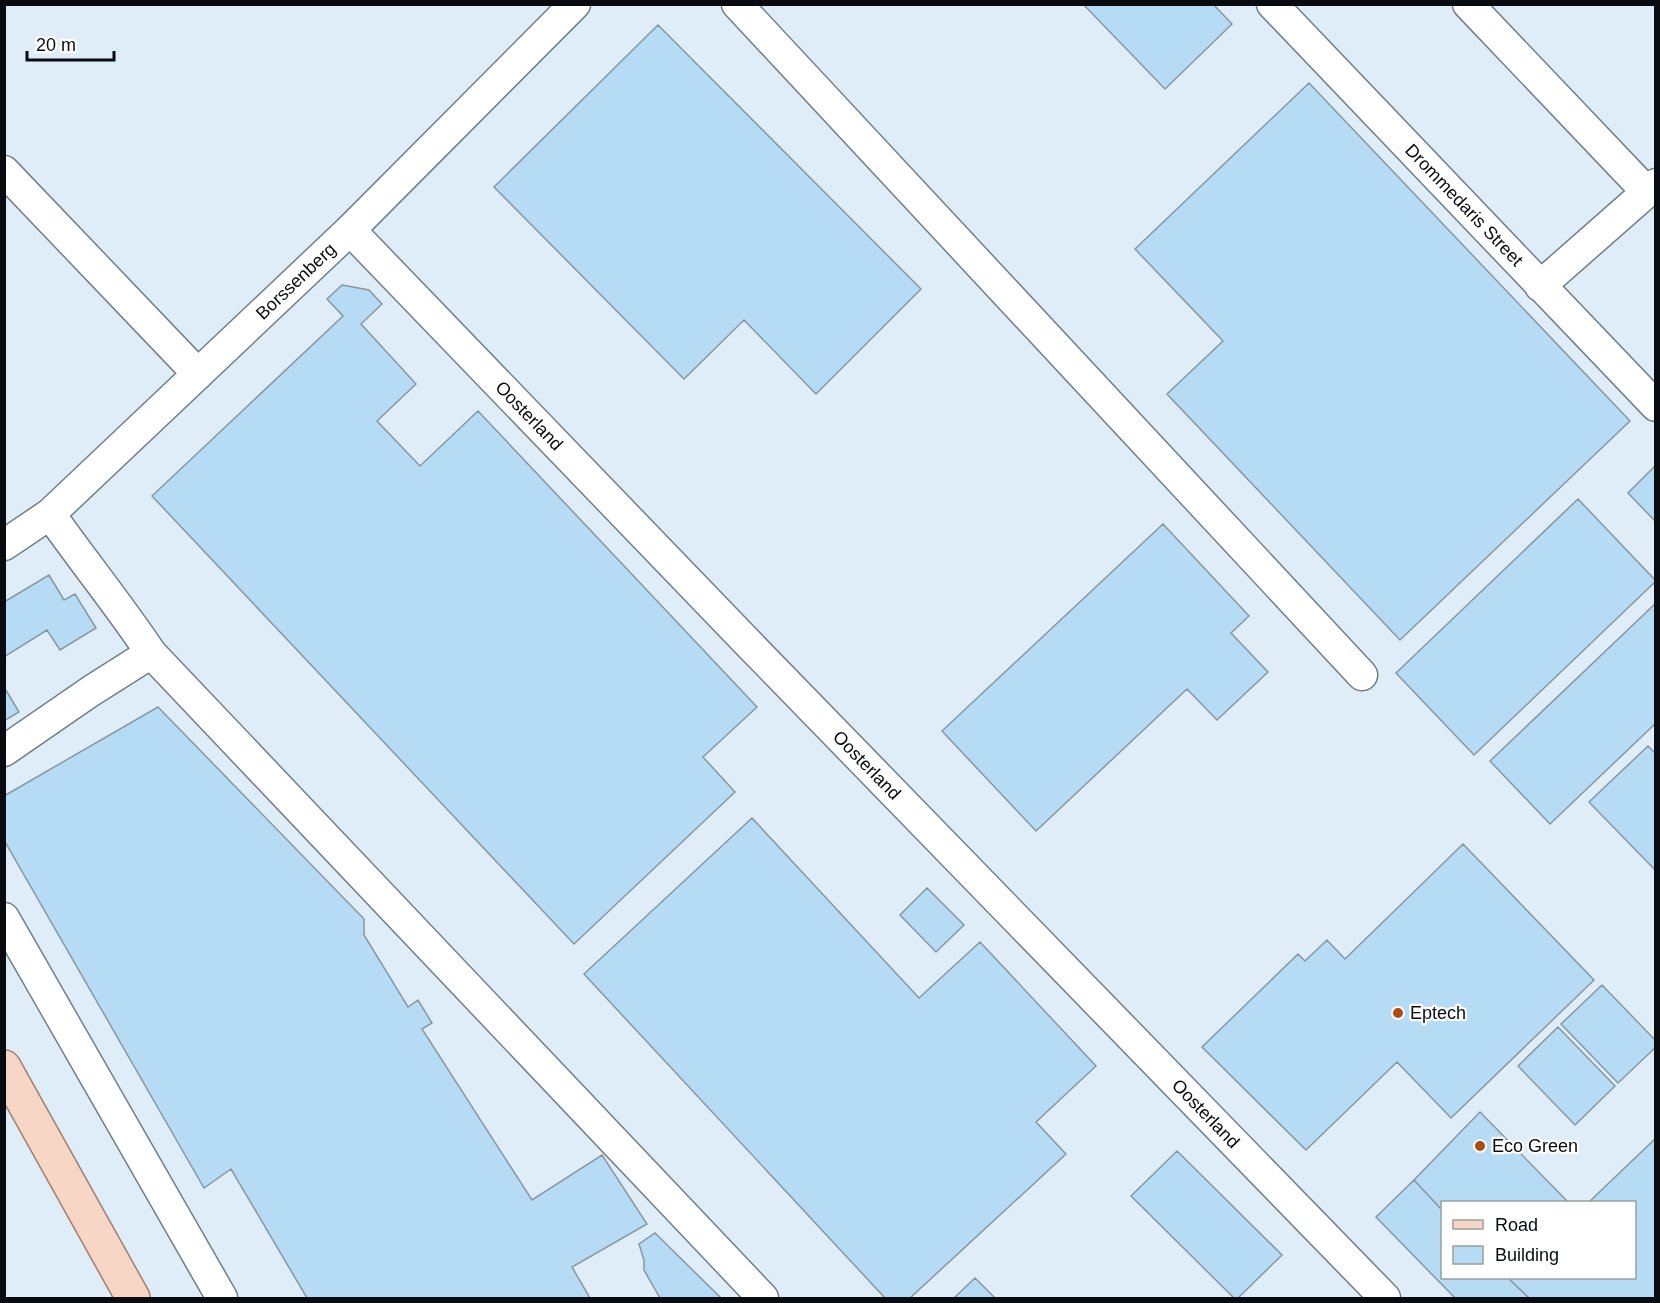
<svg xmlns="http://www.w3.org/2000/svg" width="1660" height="1303" font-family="Helvetica,sans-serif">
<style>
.building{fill:#b6dcf5;stroke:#8896a0;stroke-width:1.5}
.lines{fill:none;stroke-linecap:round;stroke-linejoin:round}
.minor-casing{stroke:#717f88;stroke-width:33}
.major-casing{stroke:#a17e6e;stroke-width:36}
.minor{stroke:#fff;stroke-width:30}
.major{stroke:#f8d6c6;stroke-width:33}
.poi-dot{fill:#ad4c0d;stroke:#fff;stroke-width:2}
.labels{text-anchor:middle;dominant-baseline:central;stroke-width:4.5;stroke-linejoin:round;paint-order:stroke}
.street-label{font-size:18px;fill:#080c10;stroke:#fff}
.poi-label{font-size:18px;fill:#080c10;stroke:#fff;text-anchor:start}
</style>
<rect width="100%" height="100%" fill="#deedf7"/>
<path class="building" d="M1083 4H1213L1232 24 1165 89Z
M658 25 921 289 816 394 744 320 684 379 494 187Z
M1309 83 1630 421 1400 640 1167 394 1223 341 1135 249Z
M342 285 369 290 382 304 361 324 416 384 377 421 420 466 478 411 757 707 703 757 735 792 574 944 152 496 343 316 327 299Z
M1656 465V520L1655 521 1628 493Z
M1578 499 1656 581 1474 755 1396 673Z
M1163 524 1249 616 1231 633 1268 672 1217 720 1187 689 1036 831 942 731Z
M49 575 64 600 75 594 96 628 60 650 47 630 4 657V602Z
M1656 603V723L1550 824 1490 761Z
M4 687 19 712 4 721Z
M158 707 364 919V935L408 1007 418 1000 432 1023 422 1029 532 1200 602 1155 647 1224 572 1267 590 1298H307L231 1169 204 1188 4 840V796Z
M1648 746 1656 754V871L1589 802Z
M752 818 919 998 980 942 1096 1066 1036 1122 1066 1154 910 1298H885L584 974Z
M1463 844 1594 980 1451 1118 1397 1062 1306 1150 1202 1047 1298 954 1305 961 1327 940 1345 959Z
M927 888 964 925 936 952 900 915Z
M1602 985 1656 1041V1047L1618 1083 1561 1024Z
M1558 1027 1615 1086 1575 1125 1518 1066Z
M1480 1112 1568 1202H1442V1210L1414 1180Z
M1656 1138V1298H1529L1508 1278H1634V1202H1589Z
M1177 1151 1282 1255 1238 1298H1234L1131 1196Z
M1414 1180 1442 1210V1278H1508L1529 1298H1455L1376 1217Z
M655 1233 721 1298H660L644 1270V1260L639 1244Z
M975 1278 995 1298H954Z"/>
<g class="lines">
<defs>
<g id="minor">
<path d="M737 4 1362 675"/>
<path id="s1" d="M1272 4 1656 406"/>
<path d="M1468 4 1646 191"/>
<path d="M4 171 198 374"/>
<path id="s2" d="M350 230 748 643 1385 1298"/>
<path d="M1540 286 1656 184"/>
<path d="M50 514C83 561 119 605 151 653L763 1298"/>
<path id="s3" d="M4 545 50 514 350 230 575 4"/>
<path d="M4 751 91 691 151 653"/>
<path d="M4 918 222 1298"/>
</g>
<path id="major" d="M4 1067 133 1298"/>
</defs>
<use href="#minor" class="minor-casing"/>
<use href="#major" class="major-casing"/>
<use href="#minor" class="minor"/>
<use href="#major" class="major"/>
</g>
<g class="poi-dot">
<circle cx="1398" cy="1013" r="6"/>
<circle cx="1480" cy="1146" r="6"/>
</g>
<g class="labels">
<g class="street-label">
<text stroke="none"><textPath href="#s1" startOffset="278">Drommedaris Street</textPath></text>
<text stroke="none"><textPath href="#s3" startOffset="394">Borssenberg</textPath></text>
<text stroke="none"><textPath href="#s2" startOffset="258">Oosterland</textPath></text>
<text stroke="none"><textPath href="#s2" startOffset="744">Oosterland</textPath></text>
<text stroke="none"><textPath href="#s2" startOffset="1230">Oosterland</textPath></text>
</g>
<g class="poi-label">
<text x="1410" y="1013">Eptech</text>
<text x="1492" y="1146">Eco Green</text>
</g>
</g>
<rect width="1660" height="1303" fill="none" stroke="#080c10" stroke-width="12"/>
<rect x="1441" y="1201" width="195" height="78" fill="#ffffff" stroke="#9c9e9f" stroke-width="1.5"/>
<rect x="1453" y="1220" width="30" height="9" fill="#f8d6c6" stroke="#9c9e9f" stroke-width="1.5"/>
<text x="1495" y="1231" font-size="18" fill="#080c10">Road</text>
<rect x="1453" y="1246" width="30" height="18" fill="#b6dcf5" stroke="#9c9e9f" stroke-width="1.5"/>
<text x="1495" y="1261" font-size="18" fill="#080c10">Building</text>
<path d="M27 51v9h87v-9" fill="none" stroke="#080c10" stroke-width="3"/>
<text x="36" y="51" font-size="18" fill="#080c10" stroke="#ffffff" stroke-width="4.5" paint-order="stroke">20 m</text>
</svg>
